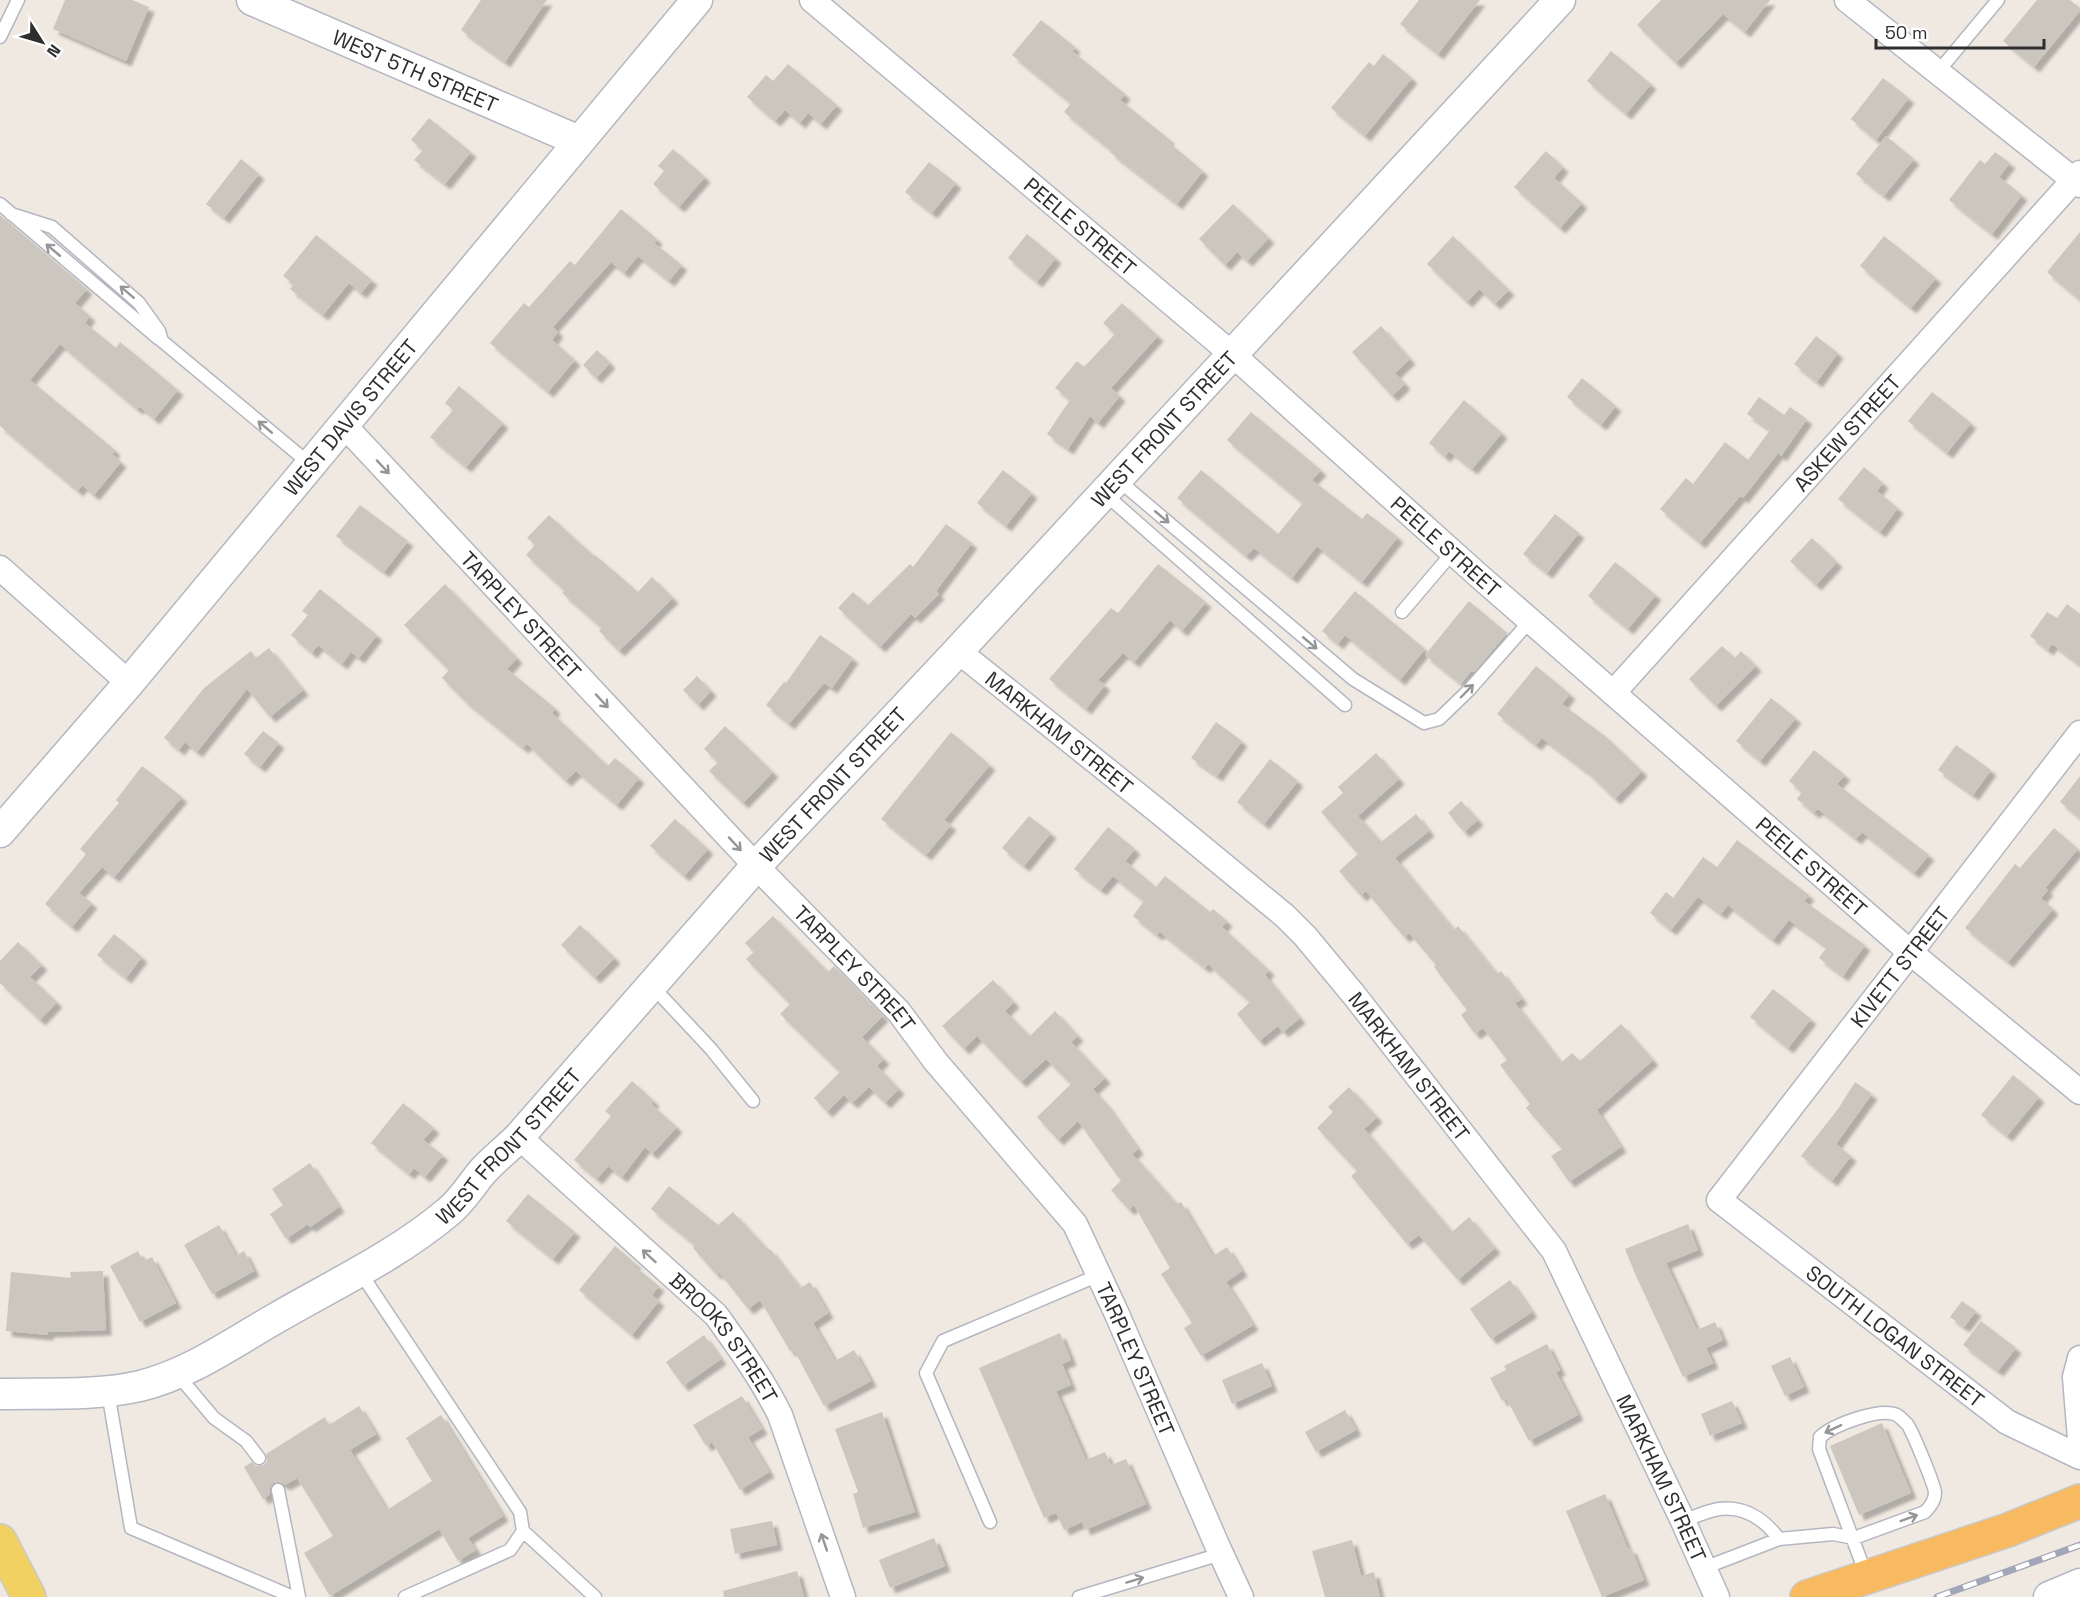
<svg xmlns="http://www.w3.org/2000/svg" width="2080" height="1597" font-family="'Space Grotesk',sans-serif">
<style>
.building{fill:#cbc7bf;filter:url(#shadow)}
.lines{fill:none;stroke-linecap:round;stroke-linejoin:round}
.service-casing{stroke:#b4b7c1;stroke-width:15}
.minor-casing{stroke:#b4b7c1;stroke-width:27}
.tertiary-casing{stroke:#b4b7c1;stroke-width:33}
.primary-casing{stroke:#c9c9c9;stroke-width:36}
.trunk-casing{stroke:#c9c9c9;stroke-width:36}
.service{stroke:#fff;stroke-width:12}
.minor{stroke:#fff;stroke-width:24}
.tertiary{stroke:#fff;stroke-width:30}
.primary{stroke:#f2d163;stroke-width:33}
.trunk{stroke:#f8ba60;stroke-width:33}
.rail-casing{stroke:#a3a6b8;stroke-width:7}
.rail{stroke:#fff;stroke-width:4.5;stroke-dasharray:14;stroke-linecap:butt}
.oneway{stroke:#969696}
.labels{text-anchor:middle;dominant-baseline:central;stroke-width:4.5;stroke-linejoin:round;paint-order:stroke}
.street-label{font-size:21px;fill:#2e2e2e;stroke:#fff}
</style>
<defs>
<filter id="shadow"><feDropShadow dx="5.5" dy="5.5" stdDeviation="1.5" flood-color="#0004"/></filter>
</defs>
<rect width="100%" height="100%" fill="#efe9e1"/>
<path class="building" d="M65 0H132L149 7 126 61 53 29Z
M481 0H547L505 62 461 30Z
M1419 0H1480L1438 54 1400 24Z
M1661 0H1770L1745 32 1723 14 1676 63 1637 25Z
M2037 0H2070L2080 8V11L2034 67 2003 41Z
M1041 20 1075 47 1072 51 1125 94 1120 100 1169 139 1167 141 1203 171 1177 204 1110 152 1111 150 1064 112 1071 103 1012 55Z
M1611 51 1651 84 1626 114 1587 81Z
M1383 54 1412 78 1365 136 1331 108 1369 62 1374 66Z
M788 64 837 105 821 124 808 113 800 123 785 110 775 121 747 97 766 75 773 81Z
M1883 78 1909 98 1876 140 1851 119Z
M429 118 471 152 445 184 414 160 423 150 411 140Z
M1886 136 1914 159 1884 196 1856 174Z
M673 149 705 177 679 207 653 184 664 171 658 166Z
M1546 151 1563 167 1554 178 1582 203 1560 228 1514 187Z
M1995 152 2010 163 1999 177 2022 195 1992 234 1949 200 1980 160 1985 164Z
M241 159 259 174 224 218 206 204Z
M929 162 956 183 932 213 905 192Z
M1233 204 1269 238 1247 261 1237 252 1225 265 1199 239Z
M621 209 657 239 654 243 682 265 669 281 638 256 624 273 611 262 553 327 558 332 552 340 575 360 548 392 490 343 524 303 529 307 570 261 575 265Z
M0 215 87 289 75 303 90 316 85 323 116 348 120 342 178 390 154 419 140 407 137 409 60 344 30 380 115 450 112 454 121 462 94 495 82 485 78 491 0 426Z
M2080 232V300L2047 272Z
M1027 234 1056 258 1037 282 1008 258Z
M316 235 372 280 361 293 349 283 323 315 290 289 294 284 283 276Z
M1453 236 1509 290 1495 304 1479 289 1467 302 1427 264Z
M1884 236 1936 278 1911 308 1860 266Z
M1122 303 1158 336 1111 388 1120 396 1098 423 1090 416 1068 449 1047 434 1070 400 1055 388 1077 361 1084 367 1115 334 1103 323Z
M1381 326 1410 359 1395 373 1405 384 1392 396 1352 352Z
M1816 336 1838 353 1817 382 1794 364Z
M597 350 610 363 596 378 583 365Z
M1582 378 1616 406 1601 425 1567 397Z
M459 386 503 423 466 467 430 437 453 410 445 403Z
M1932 392 1971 423 1947 453 1908 421Z
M1759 397 1784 415 1790 407 1807 419 1781 456 1778 453 1743 498 1740 496 1700 543 1660 509 1686 478 1693 484 1725 442 1748 460 1770 430 1747 414Z
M1464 400 1502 433 1472 469 1449 451 1445 457 1429 443Z
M1251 412 1321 470 1312 480 1362 519 1367 513 1398 537 1362 582 1317 546 1292 578 1254 548 1246 556 1177 498 1201 470 1278 534 1303 503 1227 440Z
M1864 467 1883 483 1877 491 1898 508 1880 532 1838 499Z
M1003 470 1032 493 1006 526 977 503Z
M360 505 408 541 384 572 336 536Z
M1555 514 1579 533 1547 573 1523 554Z
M549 515 594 556 595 555 638 592 652 577 673 598 619 651 599 631 602 628 562 593 565 591 526 555 535 545 527 538Z
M946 524 972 543 936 591 939 594 915 618 911 614 880 647 838 608 853 592 868 605 910 564 913 567Z
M1812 538 1837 562 1816 585 1790 561Z
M1615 562 1656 595 1628 629 1588 596Z
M1158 564 1206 602 1182 631 1170 620 1134 662 1123 653 1098 680 1105 685 1086 709 1049 679 1111 608 1118 613Z
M445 584 517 658 507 669 555 708 552 713 608 766 615 758 639 778 617 805 576 771 566 781 527 744 523 748 465 701 442 678 449 670 404 625Z
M320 589 377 635 359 658 351 652 342 664 318 645 312 653 291 635 308 615 302 611Z
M1355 591 1425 649 1400 680 1345 635 1338 644 1322 631Z
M1469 601 1507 633 1474 672 1471 671 1461 684 1425 655Z
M2067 604 2080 614V665L2052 644 2048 650 2030 636 2047 612 2057 618Z
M820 635 853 658 832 688 824 683 789 724 766 705 784 682 786 683Z
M1722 646 1735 658 1741 651 1756 666 1716 706 1689 679Z
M269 648 303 690 270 717 247 689 197 752 185 742 179 750 164 738 204 688 251 651 256 658Z
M1536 666 1570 694 1562 704 1605 736 1642 771 1615 799 1587 772 1542 738 1536 745 1497 714Z
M697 676 711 691 698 705 683 690Z
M1771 698 1796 718 1760 761 1736 741Z
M1216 722 1242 741 1217 776 1191 758Z
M725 726 773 772 743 803 709 771 718 762 704 749Z
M263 731 279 743 260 767 244 754Z
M951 732 990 765 944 820 951 825 926 855 881 819Z
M1956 745 1991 770 1973 795 1938 770Z
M1814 750 1845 775 1837 784 1929 855 1914 873 1862 832 1856 839 1818 809 1814 813 1797 799 1802 792 1789 781Z
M1376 753 1399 779 1358 816 1381 842 1416 814 1429 831 1395 858 1454 930 1458 926 1497 974 1501 971 1522 999 1515 1003 1561 1063 1572 1053 1580 1061 1621 1024 1653 1060 1597 1110 1621 1147 1569 1182 1551 1156 1562 1149 1526 1108 1530 1104 1500 1065 1507 1060 1483 1028 1475 1034 1461 1015 1467 1010 1434 967 1436 965 1409 933 1404 937 1366 891 1361 896 1339 871 1358 854 1321 812 1343 793 1338 787Z
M1270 759 1298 781 1264 824 1237 802Z
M142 766 182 797 114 877 102 867 79 893 92 903 72 927 45 904 86 854 80 849 119 803 116 800Z
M2080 776V818L2060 802Z
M1461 801 1478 820 1464 832 1448 813Z
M1029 816 1051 833 1024 866 1002 848Z
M675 819 708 849 684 876 650 846Z
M1108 827 1135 849 1125 861 1156 887 1165 876 1210 912 1213 909 1227 921 1222 927 1269 970 1265 975 1300 1018 1283 1032 1278 1026 1259 1041 1237 1014 1250 1002 1208 964 1205 968 1160 932 1157 935 1133 916 1144 901 1113 876 1101 890 1074 869Z
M2054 828 2078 849 2045 888 2048 890 2041 898 2053 909 2008 962 1965 928 2015 864 2020 868Z
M1737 840 1809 895 1804 901 1865 945 1843 976 1819 958 1827 947 1789 920 1773 940 1728 905 1721 914 1698 897 1671 930 1650 913 1666 892 1673 898 1703 857 1717 867Z
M773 916 828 972 834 966 883 1016 862 1037 884 1059 877 1066 899 1089 885 1103 869 1087 852 1103 844 1095 827 1112 814 1098 840 1072 780 1014 790 1004 746 959 754 952 745 943Z
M580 925 615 958 595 978 561 945Z
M114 934 142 957 126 978 97 955Z
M18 942 42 965 30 977 57 1002 40 1020 0 983V961Z
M993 980 1014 1002 1005 1011 1030 1036 1055 1011 1078 1036 1071 1042 1105 1078 1093 1089 1106 1104 1138 1149 1132 1154 1177 1204 1181 1202 1213 1256 1227 1247 1242 1271 1226 1282 1253 1325 1201 1356 1184 1328 1192 1323 1161 1274 1170 1268 1134 1205 1129 1210 1111 1190 1121 1181 1078 1121 1058 1140 1037 1117 1071 1084 1046 1059 1021 1082 977 1036 964 1049 942 1026Z
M1773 989 1811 1019 1788 1048 1750 1017Z
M2013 1075 2039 1097 2007 1136 1981 1115Z
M632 1081 654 1101 651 1104 677 1127 652 1154 645 1147 622 1177 608 1166 597 1179 574 1160 611 1116 605 1111Z
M1855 1082 1872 1094 1836 1144 1851 1156 1832 1181 1801 1156 1838 1109Z
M1349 1087 1377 1117 1364 1129 1452 1232 1469 1217 1495 1248 1458 1280 1419 1235 1407 1244 1351 1176 1357 1171 1317 1128 1333 1112 1328 1107Z
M403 1103 434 1128 423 1140 443 1155 425 1177 414 1168 409 1174 371 1143Z
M310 1163 339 1207 310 1227 308 1224 286 1239 270 1214 283 1205 272 1189Z
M669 1186 718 1225 733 1212 768 1250 770 1249 800 1288 810 1282 828 1313 813 1323 835 1361 854 1350 871 1381 824 1406 794 1350 790 1351 760 1300 748 1309 719 1272 716 1274 693 1248 695 1245 651 1209Z
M528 1194 575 1232 553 1259 506 1221Z
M1688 1224 1698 1250 1666 1263 1697 1330 1715 1322 1723 1340 1706 1348 1713 1363 1683 1377 1636 1276 1625 1249Z
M219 1225 236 1256 244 1251 254 1271 212 1294 184 1245Z
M615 1246 636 1264 634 1266 659 1286 652 1295 659 1301 632 1335 579 1290Z
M138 1251 143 1261 152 1257 176 1303 140 1322 110 1266Z
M103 1271 106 1330 48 1332V1335L6 1331 11 1272 71 1278 70 1272Z
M1510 1280 1532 1312 1491 1339 1470 1309Z
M1962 1301 1976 1311 1964 1327 1950 1317Z
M1981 1321 2016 1348 1998 1371 1963 1345Z
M1060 1333 1071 1360 1062 1364 1071 1385 1056 1391 1086 1460 1105 1452 1111 1465 1126 1459 1146 1504 1085 1530 1082 1522 1064 1530 1056 1513 1044 1518 979 1368Z
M704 1335 721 1359 683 1386 666 1362Z
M1547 1344 1560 1370 1556 1372 1578 1415 1529 1441 1506 1398 1502 1401 1490 1378 1506 1370 1504 1366Z
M1790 1357 1804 1387 1785 1396 1771 1366Z
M1262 1363 1272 1386 1232 1404 1222 1380Z
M742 1396 762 1429 748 1437 769 1472 740 1490 712 1442 706 1446 693 1425Z
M1732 1401 1742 1423 1710 1436 1701 1414Z
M359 1406 376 1434 350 1450 387 1510 432 1481 406 1438 441 1415 503 1516 468 1538 476 1550 458 1561 439 1529 330 1596 304 1553 333 1536 297 1478 285 1485 280 1482 273 1483 270 1488V1494L263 1499 244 1467 252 1462 256 1466 264 1465 267 1461 266 1454 325 1417 329 1425Z
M1345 1410 1356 1430 1316 1452 1305 1432Z
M882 1412 915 1512 863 1528 853 1494 858 1492 835 1429Z
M1882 1423 1911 1493 1859 1515 1830 1446Z
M1605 1494 1628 1549 1631 1548 1644 1580 1602 1597 1566 1511Z
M772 1521 777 1545 735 1554 730 1529Z
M934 1538 945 1566 890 1588 879 1560Z
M1352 1540 1361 1576 1374 1572 1380 1597H1325L1312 1551Z
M797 1571 804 1597H724L723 1591Z"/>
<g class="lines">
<defs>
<path id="service" d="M0 37 18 0
M1937 73 1998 0
M0 204 159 339
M11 214 52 227 139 303 159 331 162 341 310 464
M1117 479 1353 679 1424 723 1439 719 1469 690 1530 621
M1105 494 1345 705
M1402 612 1453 552
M652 986 711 1049 753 1101
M360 1272 520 1512 523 1531 510 1550 405 1597
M177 1374 214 1418 246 1441 259 1458
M108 1392 131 1528 293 1597
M278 1490 299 1597
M1683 1521C1694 1517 1707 1511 1719 1509 1745 1506 1765 1520 1779 1539
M990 1522 926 1373 943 1341 1099 1275
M523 1531 595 1597
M1704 1568 1779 1539 1833 1534 1854 1538 1925 1512C1930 1507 1935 1501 1935 1493 1935 1486 1912 1430 1907 1424 1905 1422 1900 1417 1897 1415 1880 1407 1833 1425 1820 1437L1819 1449 1867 1577
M1079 1597 1221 1554"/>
<g id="minor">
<path id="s1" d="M812 0 1232 354 1479 576 1911 953 2080 1092"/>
<path d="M1847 0 2080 185"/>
<path id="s2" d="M343 424 756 866 899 1012 936 1062 1075 1224 1116 1312 1217 1545 1241 1597"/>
<path d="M0 568 129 683"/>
<path id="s3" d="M958 651 1159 812 1285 916 1305 936 1354 995 1554 1251 1683 1521 1717 1597"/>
<path id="s4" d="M1613 693 2080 173"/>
<path id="s5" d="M2080 733 1719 1200 2007 1422 2080 1457"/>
<path id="s6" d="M519 1137 716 1315C739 1347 762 1379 780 1415L843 1597"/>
<path d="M2080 1358 2075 1377 2080 1439"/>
</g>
<g id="tertiary">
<path id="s7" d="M252 0 579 141"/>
<path id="s8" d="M0 832 129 683 697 0"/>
<path id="s9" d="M0 1394C44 1393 98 1396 140 1386 190 1374 234 1342 278 1317 335 1284 397 1255 448 1212 462 1201 471 1185 483 1171 494 1159 508 1148 519 1137L756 866 958 651 1560 0"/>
<path d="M2049 1597 2080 1584"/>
</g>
<path id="primary" d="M0 1541 29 1597"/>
<path id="trunk" d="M1807 1597 2008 1530 2080 1501"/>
</defs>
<use href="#service" class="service-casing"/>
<use href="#minor" class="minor-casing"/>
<use href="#tertiary" class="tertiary-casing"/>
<use href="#primary" class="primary-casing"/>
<use href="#trunk" class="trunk-casing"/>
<use href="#service" class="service"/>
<use href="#minor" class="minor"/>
<use href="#tertiary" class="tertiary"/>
<use href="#primary" class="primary"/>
<use href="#trunk" class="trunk"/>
<defs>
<path id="rail" d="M1937 1597 2080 1545"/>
</defs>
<use href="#rail" class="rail-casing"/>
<use href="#rail" class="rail"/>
</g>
<defs><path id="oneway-shaft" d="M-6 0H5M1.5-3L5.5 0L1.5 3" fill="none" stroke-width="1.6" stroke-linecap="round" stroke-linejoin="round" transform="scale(1.5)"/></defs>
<g class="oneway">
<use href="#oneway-shaft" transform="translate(53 250) rotate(-140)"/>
<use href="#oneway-shaft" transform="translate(127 292) rotate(-139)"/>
<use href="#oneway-shaft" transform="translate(265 427) rotate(-140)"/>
<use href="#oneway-shaft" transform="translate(383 467) rotate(47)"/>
<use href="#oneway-shaft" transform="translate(1162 517) rotate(40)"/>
<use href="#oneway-shaft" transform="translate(1310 643) rotate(40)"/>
<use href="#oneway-shaft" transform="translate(1467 691) rotate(-46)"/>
<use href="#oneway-shaft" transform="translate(602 701) rotate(47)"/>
<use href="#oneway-shaft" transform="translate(735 844) rotate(47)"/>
<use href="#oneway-shaft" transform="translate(649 1256) rotate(-137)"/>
<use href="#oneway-shaft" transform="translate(1833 1429) rotate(155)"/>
<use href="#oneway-shaft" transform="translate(1909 1518) rotate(-20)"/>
<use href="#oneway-shaft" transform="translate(824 1542) rotate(-109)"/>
<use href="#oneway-shaft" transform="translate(1135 1580) rotate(-17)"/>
</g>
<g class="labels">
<g class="street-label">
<text stroke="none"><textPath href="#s7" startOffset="178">WEST 5TH STREET</textPath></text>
<text stroke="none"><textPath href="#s1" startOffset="351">PEELE STREET</textPath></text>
<text stroke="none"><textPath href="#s8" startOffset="543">WEST DAVIS STREET</textPath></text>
<text stroke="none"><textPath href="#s9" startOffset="1557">WEST FRONT STREET</textPath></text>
<text stroke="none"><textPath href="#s4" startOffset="350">ASKEW STREET</textPath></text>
<text stroke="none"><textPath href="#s1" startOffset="837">PEELE STREET</textPath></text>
<text stroke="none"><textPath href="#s2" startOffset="261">TARPLEY STREET</textPath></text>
<text stroke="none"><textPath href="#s3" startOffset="130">MARKHAM STREET</textPath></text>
<text stroke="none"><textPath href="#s9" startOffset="1071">WEST FRONT STREET</textPath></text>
<text stroke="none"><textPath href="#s1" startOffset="1323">PEELE STREET</textPath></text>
<text transform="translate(1900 967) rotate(-52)">KIVETT STREET</text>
<text stroke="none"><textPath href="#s2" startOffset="747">TARPLEY STREET</textPath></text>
<text stroke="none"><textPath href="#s3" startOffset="616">MARKHAM STREET</textPath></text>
<text stroke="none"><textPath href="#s9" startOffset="585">WEST FRONT STREET</textPath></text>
<text stroke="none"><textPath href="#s5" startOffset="813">SOUTH LOGAN STREET</textPath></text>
<text stroke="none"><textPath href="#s6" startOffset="288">BROOKS STREET</textPath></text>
<text stroke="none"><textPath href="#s2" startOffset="1233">TARPLEY STREET</textPath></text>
<text stroke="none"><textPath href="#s3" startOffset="1102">MARKHAM STREET</textPath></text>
</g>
</g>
<g transform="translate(42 42) rotate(127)" stroke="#ffffff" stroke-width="4.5" paint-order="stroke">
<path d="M0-4.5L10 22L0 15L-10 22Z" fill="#2e2e2e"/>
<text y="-9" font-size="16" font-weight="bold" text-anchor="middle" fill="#2e2e2e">N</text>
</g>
<path d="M1876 39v9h168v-9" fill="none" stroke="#2e2e2e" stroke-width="3"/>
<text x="1885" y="39" font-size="18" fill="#2e2e2e" stroke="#ffffff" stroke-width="4.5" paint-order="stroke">50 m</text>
</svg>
